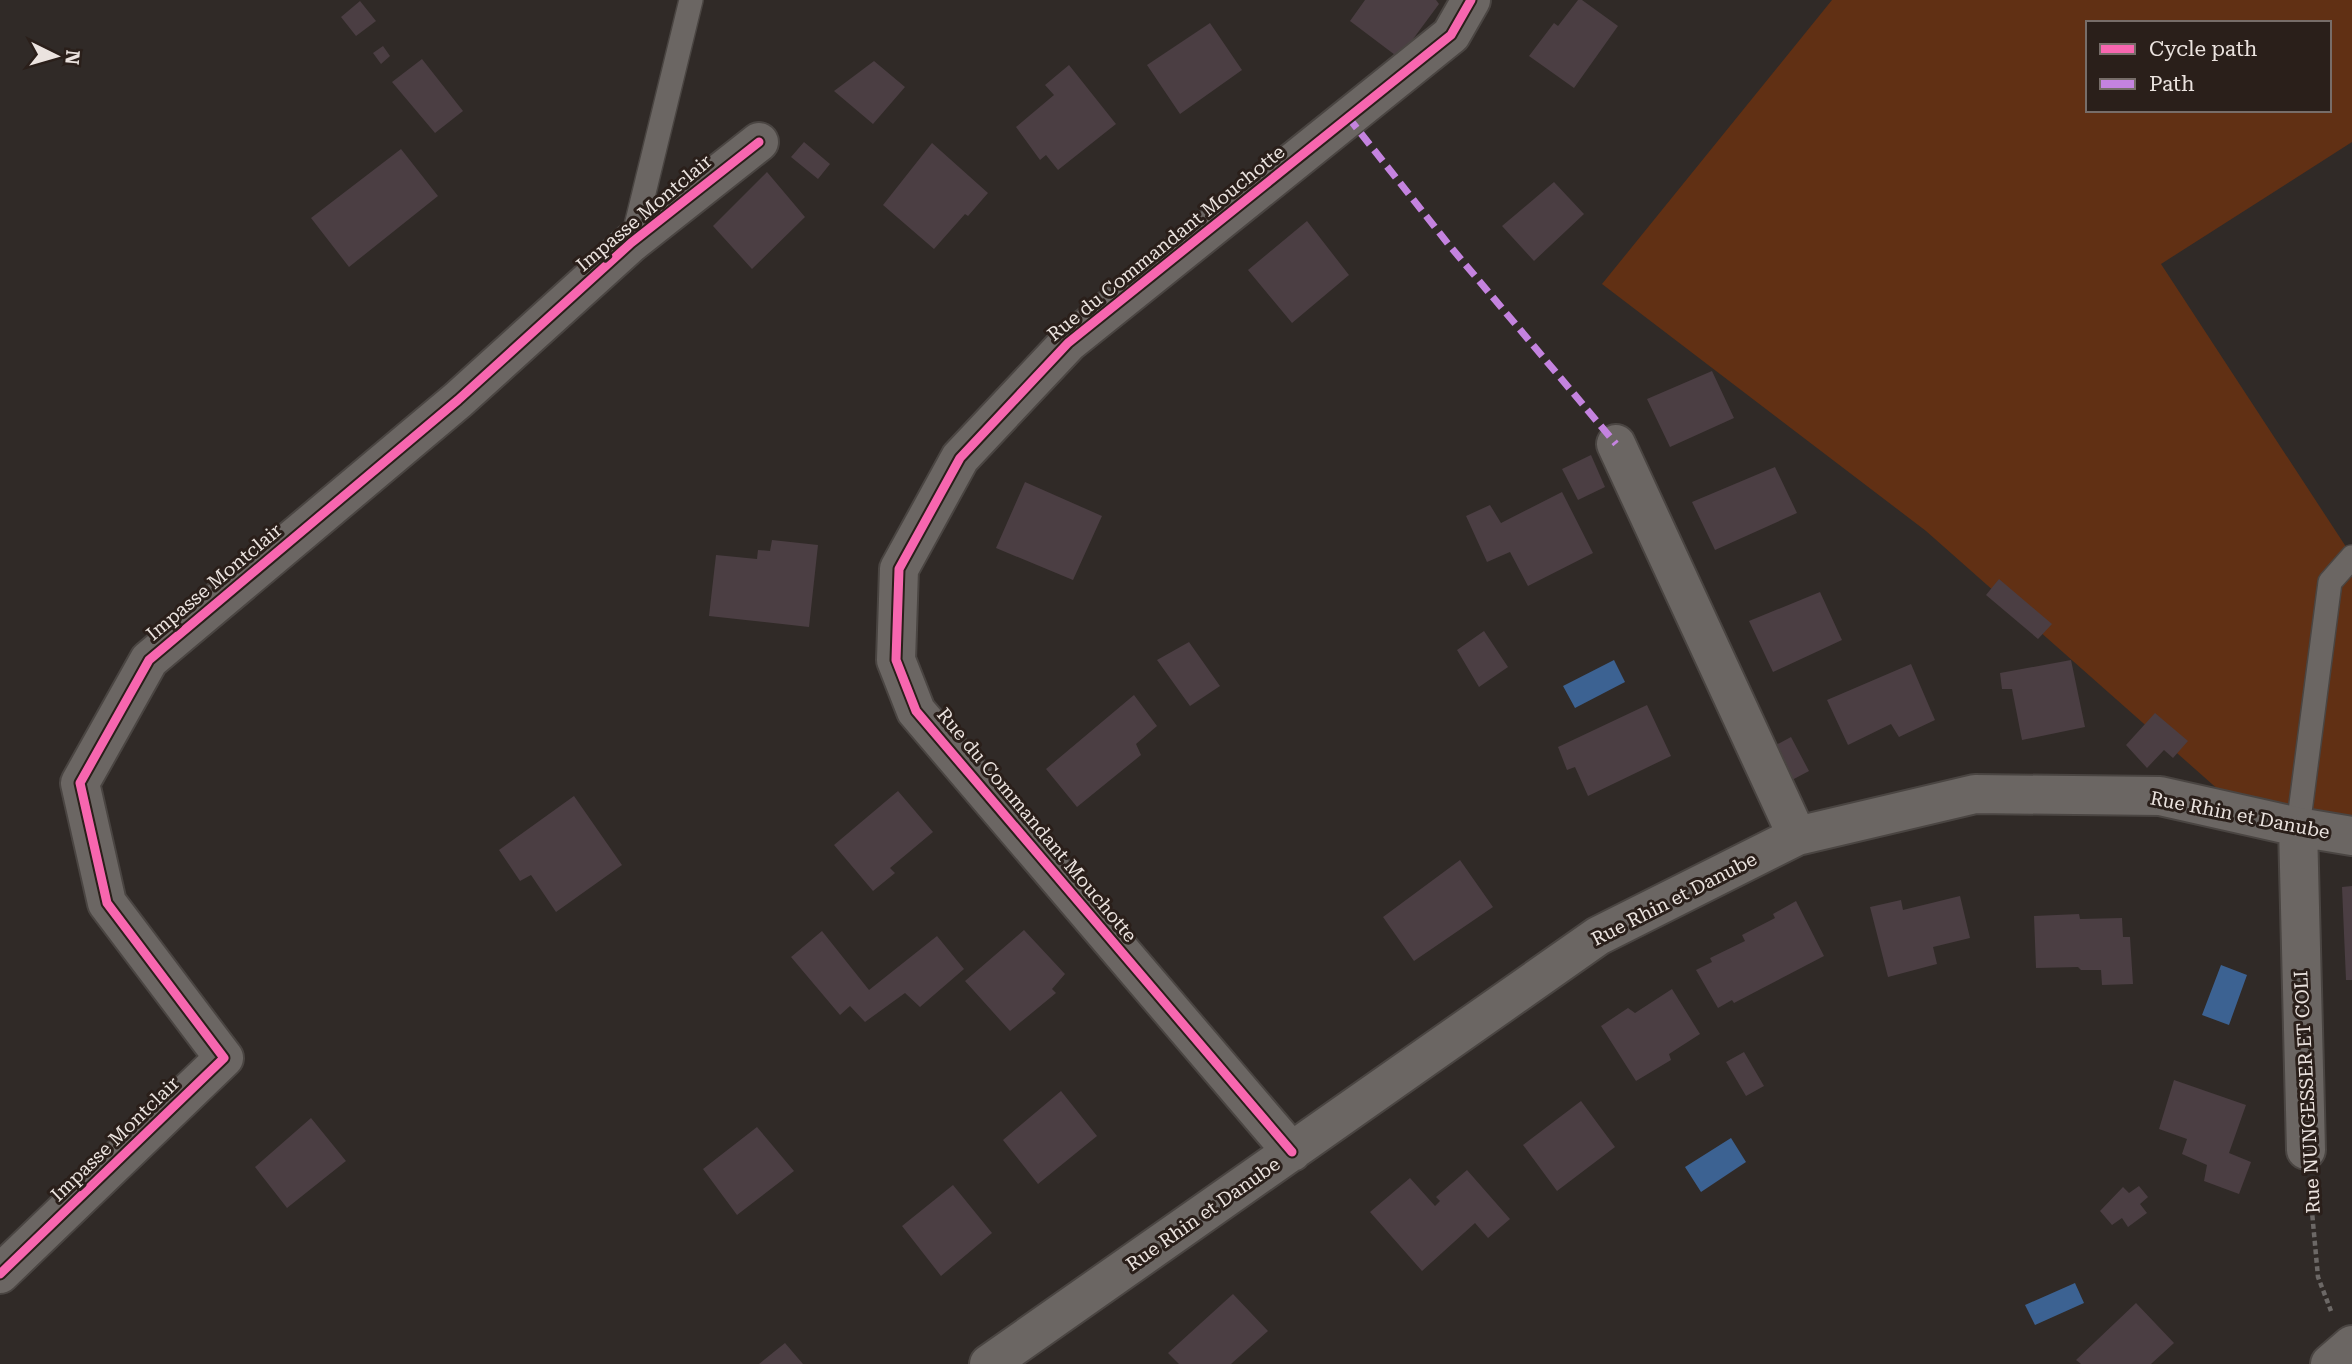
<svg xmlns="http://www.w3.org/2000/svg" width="2352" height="1364" font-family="'Roboto Serif',serif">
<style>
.green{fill:#613014;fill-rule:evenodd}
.water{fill:#3c6292}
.building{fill:#4b3e43}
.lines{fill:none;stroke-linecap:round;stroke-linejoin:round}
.service-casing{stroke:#4a4542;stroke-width:26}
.minor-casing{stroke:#4a4542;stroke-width:42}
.path{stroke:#6c6866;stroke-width:4.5;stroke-dasharray:5 3.5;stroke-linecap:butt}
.service{stroke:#6b6663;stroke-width:23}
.minor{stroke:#6b6663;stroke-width:38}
.quiet{stroke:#c483df;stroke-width:7;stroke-dasharray:14 7;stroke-linecap:butt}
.cycleway-casing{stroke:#2a1f1a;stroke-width:13}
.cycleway{stroke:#f766af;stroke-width:9}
.labels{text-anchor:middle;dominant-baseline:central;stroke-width:6;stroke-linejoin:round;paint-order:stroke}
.street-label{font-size:19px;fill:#ebe3df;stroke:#2a1f1a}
</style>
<rect width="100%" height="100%" fill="#302a27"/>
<path class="green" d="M1832 0H2352V142L2161 264 2352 556V816L2221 792 1926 531 1602 284ZM2088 23H2329V110H2088Z"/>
<path class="water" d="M1614 660 1625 682 1575 708 1563 686Z
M2221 965 2247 975 2229 1025 2202 1015Z
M1731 1138 1746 1162 1701 1192 1685 1167Z
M2075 1283 2084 1303 2035 1325 2025 1305Z"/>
<path class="building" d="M1365 0H1436L1439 4 1399 58 1350 21Z
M1578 0H1582L1618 26 1574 88 1529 56 1554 23 1558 26Z
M360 1 376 21 356 36 341 17Z
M1210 23 1242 70 1180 114 1147 65Z
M383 46 390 56 381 64 373 53Z
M422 59 463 111 435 133 392 82Z
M874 61 905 87 873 124 834 91Z
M1069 65 1116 124 1058 170 1046 155 1040 160 1016 127 1054 95 1045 85Z
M804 142 830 164 818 179 791 157Z
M932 143 988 193 968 216 965 214 934 249 883 205Z
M401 149 438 196 349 267 311 218Z
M767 172 805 217 752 269 713 226Z
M1554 182 1584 214 1534 261 1502 226Z
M1307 221 1349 275 1292 323 1248 270Z
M1712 371 1734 418 1670 447 1647 399Z
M1591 455 1605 487 1578 500 1562 469Z
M1775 467 1797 513 1715 550 1692 502Z
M1025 482 1102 516 1073 580 996 548Z
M1562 492 1593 553 1528 586 1510 552 1487 562 1466 516 1490 505 1501 523Z
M772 540 818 545 809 627 709 616 716 555 757 559 758 550 770 551Z
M1999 579 2052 624 2038 639 1986 595Z
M1820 592 1842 640 1773 672 1749 621Z
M1484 631 1508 667 1479 687 1457 650Z
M1189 642 1220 686 1190 706 1157 660Z
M2071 660 2085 727 2022 740 2012 689H2002L2000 673Z
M1911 664 1935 720 1899 737 1891 724 1848 745 1827 700Z
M1134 695 1157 726 1136 744 1141 755 1077 807 1046 769Z
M1647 705 1671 756 1588 796 1575 767 1567 770 1558 747Z
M2155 713 2188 741 2173 758 2164 750 2147 768 2126 745Z
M1791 737 1809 771 1792 780 1774 746Z
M898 791 933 832 890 868 895 873 873 891 834 845Z
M574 796 622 865 556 912 531 875 520 881 499 850Z
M1460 860 1493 907 1414 961 1383 917Z
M2352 886V980H2346L2342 887Z
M1960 896 1970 938 1933 947 1937 964 1888 977 1870 907 1901 900 1903 910Z
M1796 901 1824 956 1734 1003 1732 1000 1718 1008 1696 970 1712 962 1710 958 1745 941 1742 935 1775 918 1773 914Z
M2079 914 2080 919 2122 918 2123 937H2130L2133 984 2102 985 2101 970H2081L2078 967 2036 968 2034 916Z
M1024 930 1065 974 1052 989 1056 993 1010 1031 965 981Z
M822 931 869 990 937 936 964 969 920 1007 905 993 865 1022 850 1006 840 1015 791 957Z
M1672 989 1700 1034 1669 1054 1671 1060 1636 1081 1601 1026 1628 1008 1635 1013Z
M1744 1052 1764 1086 1746 1096 1726 1062Z
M2174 1080 2246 1105 2229 1153 2251 1162 2239 1194 2204 1181 2207 1165 2182 1154 2187 1139 2159 1129Z
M1061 1091 1097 1136 1038 1184 1003 1140Z
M1581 1101 1615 1147 1557 1191 1523 1145Z
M311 1118 346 1161 287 1208 255 1167Z
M757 1127 794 1171 737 1215 703 1169Z
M1467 1170 1510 1219 1488 1238 1475 1223 1422 1271 1370 1212 1410 1178 1435 1206 1440 1201 1436 1197Z
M953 1185 992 1233 941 1276 902 1226Z
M2139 1186 2148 1197 2140 1204 2147 1213 2128 1227 2122 1218 2112 1225 2100 1211 2123 1187 2129 1193Z
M1233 1294 1268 1331 1231 1364H1179L1168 1353Z
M2136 1303 2174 1343 2151 1364H2081L2076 1360Z
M785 1343 803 1364H759Z"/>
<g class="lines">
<defs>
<path id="service" d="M632 242 691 0
M2298 827 2330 582 2352 557"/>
<path id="minor" d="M1616 444 1797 836
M2298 827 2306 1150
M1292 1152 916 711 896 660 899 569 960 458 1068 343 1451 35 1471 0
M0 1274 224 1058 107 903 80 783 149 660 458 400 631 243 759 142
M989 1364 1598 936 1797 836 1975 794 2160 796 2298 827 2352 836
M2330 1364 2352 1345"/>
</defs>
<use href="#service" class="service-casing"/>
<use href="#minor" class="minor-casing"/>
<path class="path" d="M2310 1190 2318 1277 2331 1311"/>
<use href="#service" class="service"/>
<use href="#minor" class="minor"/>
<path class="quiet" d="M1348 117 1449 245 1616 444"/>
<defs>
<path id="cycleway" d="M1292 1152 916 711 896 660 899 569 960 458 1068 343 1451 35 1471 0
M0 1274 224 1058 107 903 80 783 149 660 458 400 631 243 759 142"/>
</defs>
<use href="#cycleway" class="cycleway-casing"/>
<use href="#cycleway" class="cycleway"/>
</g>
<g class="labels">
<g class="street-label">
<text transform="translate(644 213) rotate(-40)">Impasse Montclair</text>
<text transform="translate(1166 243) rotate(-39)">Rue du Commandant Mouchotte</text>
<text transform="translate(214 582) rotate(-40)">Impasse Montclair</text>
<text transform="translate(2240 815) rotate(11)">Rue Rhin et Danube</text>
<text transform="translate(1037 825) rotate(50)">Rue du Commandant Mouchotte</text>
<text transform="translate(1674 899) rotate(-27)">Rue Rhin et Danube</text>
<text transform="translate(2307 1092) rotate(-93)">Rue NUNGESSER ET COLI</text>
<text transform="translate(115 1139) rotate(-44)">Impasse Montclair</text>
<text transform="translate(1203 1214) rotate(-35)">Rue Rhin et Danube</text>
</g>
</g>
<rect x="2086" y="21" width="245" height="91" fill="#2a1f1a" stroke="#776d69" stroke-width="2"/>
<rect x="2100" y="44" width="35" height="10" fill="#f766af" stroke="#776d69" stroke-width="2"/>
<text x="2149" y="56" font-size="21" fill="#ebe3df">Cycle path</text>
<rect x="2100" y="79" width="35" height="10" fill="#c483df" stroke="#776d69" stroke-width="2"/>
<text x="2149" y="91" font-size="21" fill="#ebe3df">Path</text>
<g transform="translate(56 56) rotate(95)" stroke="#2a1f1a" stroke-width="5" paint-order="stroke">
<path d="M0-5L12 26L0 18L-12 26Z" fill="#ebe3df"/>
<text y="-10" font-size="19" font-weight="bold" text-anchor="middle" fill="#ebe3df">N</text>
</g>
</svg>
